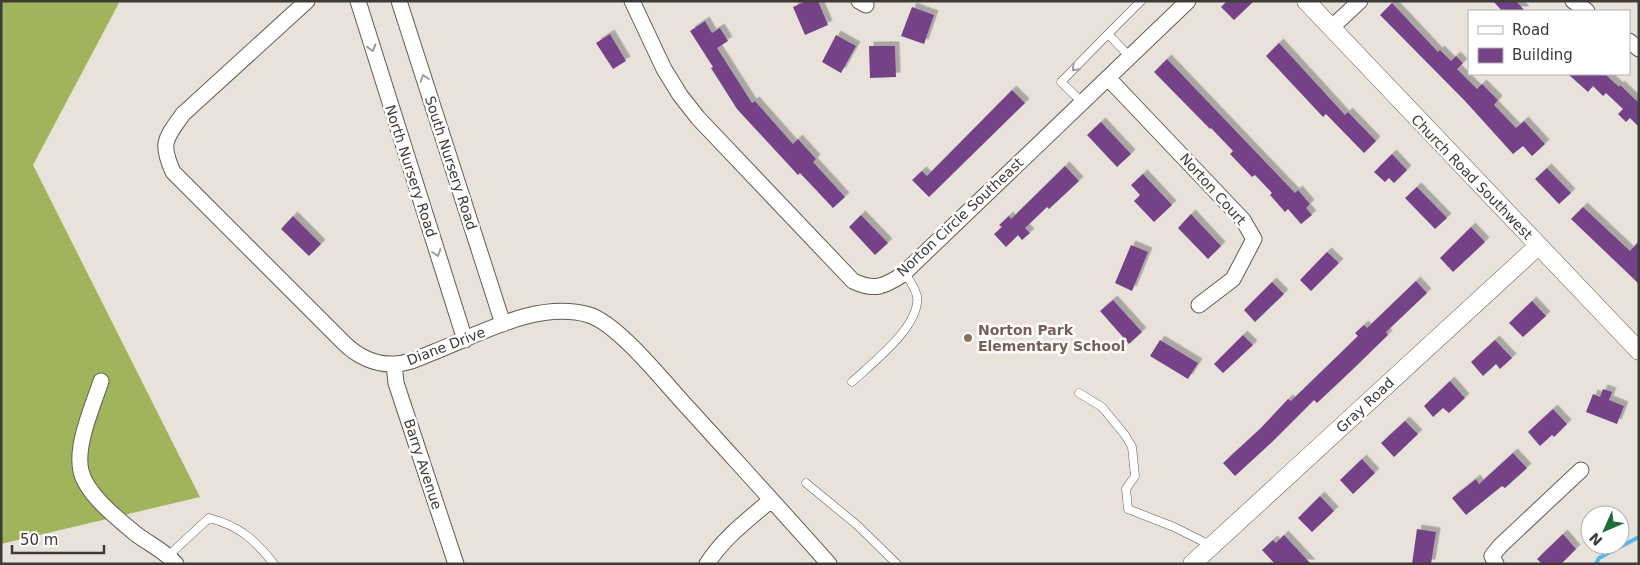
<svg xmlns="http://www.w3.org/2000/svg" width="1640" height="565" font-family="'DejaVu Sans',sans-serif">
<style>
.forest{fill:#a0b55b}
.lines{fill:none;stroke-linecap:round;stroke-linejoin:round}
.stream{stroke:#5ab7ee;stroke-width:4}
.building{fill:#744387;filter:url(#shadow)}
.service-casing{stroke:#625d56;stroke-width:9}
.minor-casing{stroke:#625d56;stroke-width:17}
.tertiary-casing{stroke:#625d56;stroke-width:19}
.service{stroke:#fff;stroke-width:8}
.minor{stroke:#fff;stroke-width:15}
.tertiary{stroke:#fff;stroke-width:18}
.oneway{stroke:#9e9c9b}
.education-dot{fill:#8d6e63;stroke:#fff;stroke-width:2}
.labels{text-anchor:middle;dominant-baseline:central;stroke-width:5;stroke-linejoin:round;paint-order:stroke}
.street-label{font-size:14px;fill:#3d3a37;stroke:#fff}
.education-label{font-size:14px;font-weight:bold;fill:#785e54;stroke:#fff;text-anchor:start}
</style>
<defs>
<filter id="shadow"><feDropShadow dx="4.5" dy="-4.5" stdDeviation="0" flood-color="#0004"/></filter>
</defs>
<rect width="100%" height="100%" fill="#e8e2db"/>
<path class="forest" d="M1 1H120L33 165 200 497 1 544Z"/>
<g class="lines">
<path class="stream" d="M1596 564 1599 558 1639 537"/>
</g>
<path class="building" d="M806 1H818L828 25 805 35 793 7Z
M1227 1H1254L1234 20 1221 7Z
M1493 1H1516L1525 11H1502Z
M1392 3 1438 52 1440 50 1451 61 1456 56 1463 63 1457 69 1477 89 1482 84 1498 100 1494 105 1516 128 1524 121 1545 144 1532 156 1523 146 1513 154 1465 101 1380 15Z
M912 7 934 15 924 44 901 36Z
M705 21 712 33 720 28 728 41 717 48 752 103 755 101 793 144 798 139 816 159 813 162 845 197 833 208 800 173 798 175 737 109 711 68 713 67 690 31Z
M610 34 626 61 613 69 596 43Z
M836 35 856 46 841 73 822 62Z
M1279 43 1345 115 1348 112 1376 141 1364 153 1326 114 1323 117 1266 56Z
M869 46H895L896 77 870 78Z
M1167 59 1295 193 1298 190 1310 204 1306 208 1312 215 1301 224 1288 209 1285 212 1270 195 1272 193 1255 175 1252 177 1230 154 1233 151 1211 128 1210 129 1154 72Z
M1568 74H1605L1619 87 1620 85 1639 103V127L1630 118 1626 122 1618 114 1623 109 1606 93 1603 96 1593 86 1588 92Z
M1012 90 1025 103 929 197 912 180 922 171 927 176Z
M1101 122 1131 154 1117 167 1087 135Z
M1392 154 1407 170 1394 183 1389 178 1385 182 1374 172Z
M1065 166 1079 181 1049 209 1047 207 1025 228 1030 233 1022 240 1018 235 1006 247 994 234 1002 227 999 225 1009 216 1011 219Z
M1547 168 1571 193 1559 204 1535 179Z
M1143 174 1172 205 1154 222 1134 201 1140 195 1131 185Z
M1417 187 1447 218 1435 229 1405 198Z
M1583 207 1630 251 1639 241V284L1571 219Z
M1191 214 1221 246 1208 259 1178 228Z
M861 215 888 243 875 255 849 227Z
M293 216 321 244 309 256 281 229Z
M1471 227 1485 242 1453 272 1440 258Z
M1131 245 1148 252 1132 291 1115 283Z
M1327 252 1339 263 1311 291 1300 280Z
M1416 281 1427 293 1386 332 1388 335 1351 371 1317 403 1314 400 1273 441 1235 476 1223 463 1260 429 1288 399 1291 401 1358 336 1355 333 1364 325 1367 328Z
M1272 282 1284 294 1255 322 1244 310Z
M1113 300 1142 332 1129 344 1100 311Z
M1532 301 1546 316 1523 337 1509 323Z
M1243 335 1253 345 1223 373 1214 364Z
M1160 340 1198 363 1188 379 1150 356Z
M1495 340 1512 358 1500 369 1496 364 1483 376 1471 362Z
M1450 381 1465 398 1449 413 1443 408 1433 417 1424 406Z
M1603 389 1612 392 1609 400 1624 406 1617 424 1586 412 1593 394 1600 397Z
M1553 409 1567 424 1554 437 1552 435 1540 446 1528 432Z
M1405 421 1418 434 1394 457 1381 443Z
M1513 453 1527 468 1505 488 1502 486 1466 515 1452 498 1476 479 1479 484Z
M1362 459 1375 473 1353 494 1340 480Z
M1320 496 1334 511 1312 532 1298 518Z
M1417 529 1436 532 1431 564H1412Z
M1563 534 1576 549 1561 564H1542L1537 559Z
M1284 535 1311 564H1275L1262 550 1273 540 1276 543Z"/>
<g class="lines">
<defs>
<path id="service" d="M1130 57 1108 34 1141 1
M1081 101 1061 82 1108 34
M852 382C872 363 921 326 917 296 915 288 909 279 904 272
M1079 393 1102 407 1125 435 1132 447 1135 476 1126 489 1128 509 1174 527 1212 546
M806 483 857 525 897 564
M168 556 209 518C240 526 255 540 274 564"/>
<path id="minor" d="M307 1 183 114C165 139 160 143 173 172L344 343C357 356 375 365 394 364 408 364 421 357 434 352 480 334 538 300 589 315 619 324 667 386 690 410 736 461 783 512 829 564
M358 1 465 340
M399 1 503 324
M632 1 664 69 680 95 698 118 853 281C874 291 883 287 902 275L1188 1
M859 1 866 5
M1573 1 1587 11
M1331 28 1360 1
M1629 41 1639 49
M1108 78 1243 220 1254 239 1233 279 1199 305
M394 364 396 383 456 564
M101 381C93 406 75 445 81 471 86 494 118 519 136 534 149 544 165 551 176 564
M707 564C723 538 749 519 771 500
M1496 564 1492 556 1500 546 1581 470"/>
<path id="tertiary" d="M1306 1 1639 351
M1192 564 1538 246"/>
</defs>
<use href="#service" class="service-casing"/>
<use href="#minor" class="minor-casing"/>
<use href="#tertiary" class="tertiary-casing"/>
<use href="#service" class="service"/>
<use href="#minor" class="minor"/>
<use href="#tertiary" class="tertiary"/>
</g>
<defs><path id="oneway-chevron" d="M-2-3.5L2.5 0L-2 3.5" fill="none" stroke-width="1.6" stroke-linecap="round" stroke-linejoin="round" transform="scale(1.25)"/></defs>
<g class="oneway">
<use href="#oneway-chevron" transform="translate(372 48) rotate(73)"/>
<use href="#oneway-chevron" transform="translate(1075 68) rotate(134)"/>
<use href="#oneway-chevron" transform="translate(424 78) rotate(-108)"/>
<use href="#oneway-chevron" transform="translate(437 253) rotate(72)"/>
</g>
<circle class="education-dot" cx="968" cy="338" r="5"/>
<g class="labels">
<g class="street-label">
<text transform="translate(451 163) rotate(72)">South Nursery Road</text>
<text transform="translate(411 171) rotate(72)">North Nursery Road</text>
<text transform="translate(1472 177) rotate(46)">Church Road Southwest</text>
<text transform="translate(1213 189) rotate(48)">Norton Court</text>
<text transform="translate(960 217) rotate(-43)">Norton Circle Southeast</text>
<text transform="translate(446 346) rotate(-21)">Diane Drive</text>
<text transform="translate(1365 405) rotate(-43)">Gray Road</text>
<text transform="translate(423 464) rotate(72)">Barry Avenue</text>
</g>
<g class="education-label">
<text x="978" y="330">Norton Park<tspan x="978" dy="16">Elementary School</tspan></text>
</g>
</g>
<rect width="1640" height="565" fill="none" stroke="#3d3a37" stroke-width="5"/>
<rect x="1468" y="10" width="162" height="65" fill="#ffffff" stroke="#b1b0af"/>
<rect x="1478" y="26" width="25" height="8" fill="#ffffff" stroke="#b1b0af"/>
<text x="1512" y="35" font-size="15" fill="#3d3a37">Road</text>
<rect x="1478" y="48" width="25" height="15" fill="#744387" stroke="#b1b0af"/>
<text x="1512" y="60" font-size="15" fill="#3d3a37">Building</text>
<g transform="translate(1605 530) rotate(225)"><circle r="24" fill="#ffffff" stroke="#b1b0af"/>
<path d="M0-4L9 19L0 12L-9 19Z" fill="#1c6c3c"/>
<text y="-8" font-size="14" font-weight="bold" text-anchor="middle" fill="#3d3a37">N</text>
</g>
<path d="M12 545v8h92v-8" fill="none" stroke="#3d3a37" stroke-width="2.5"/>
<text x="20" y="545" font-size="15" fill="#3d3a37" stroke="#ffffff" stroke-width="4" paint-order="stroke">50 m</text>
</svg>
